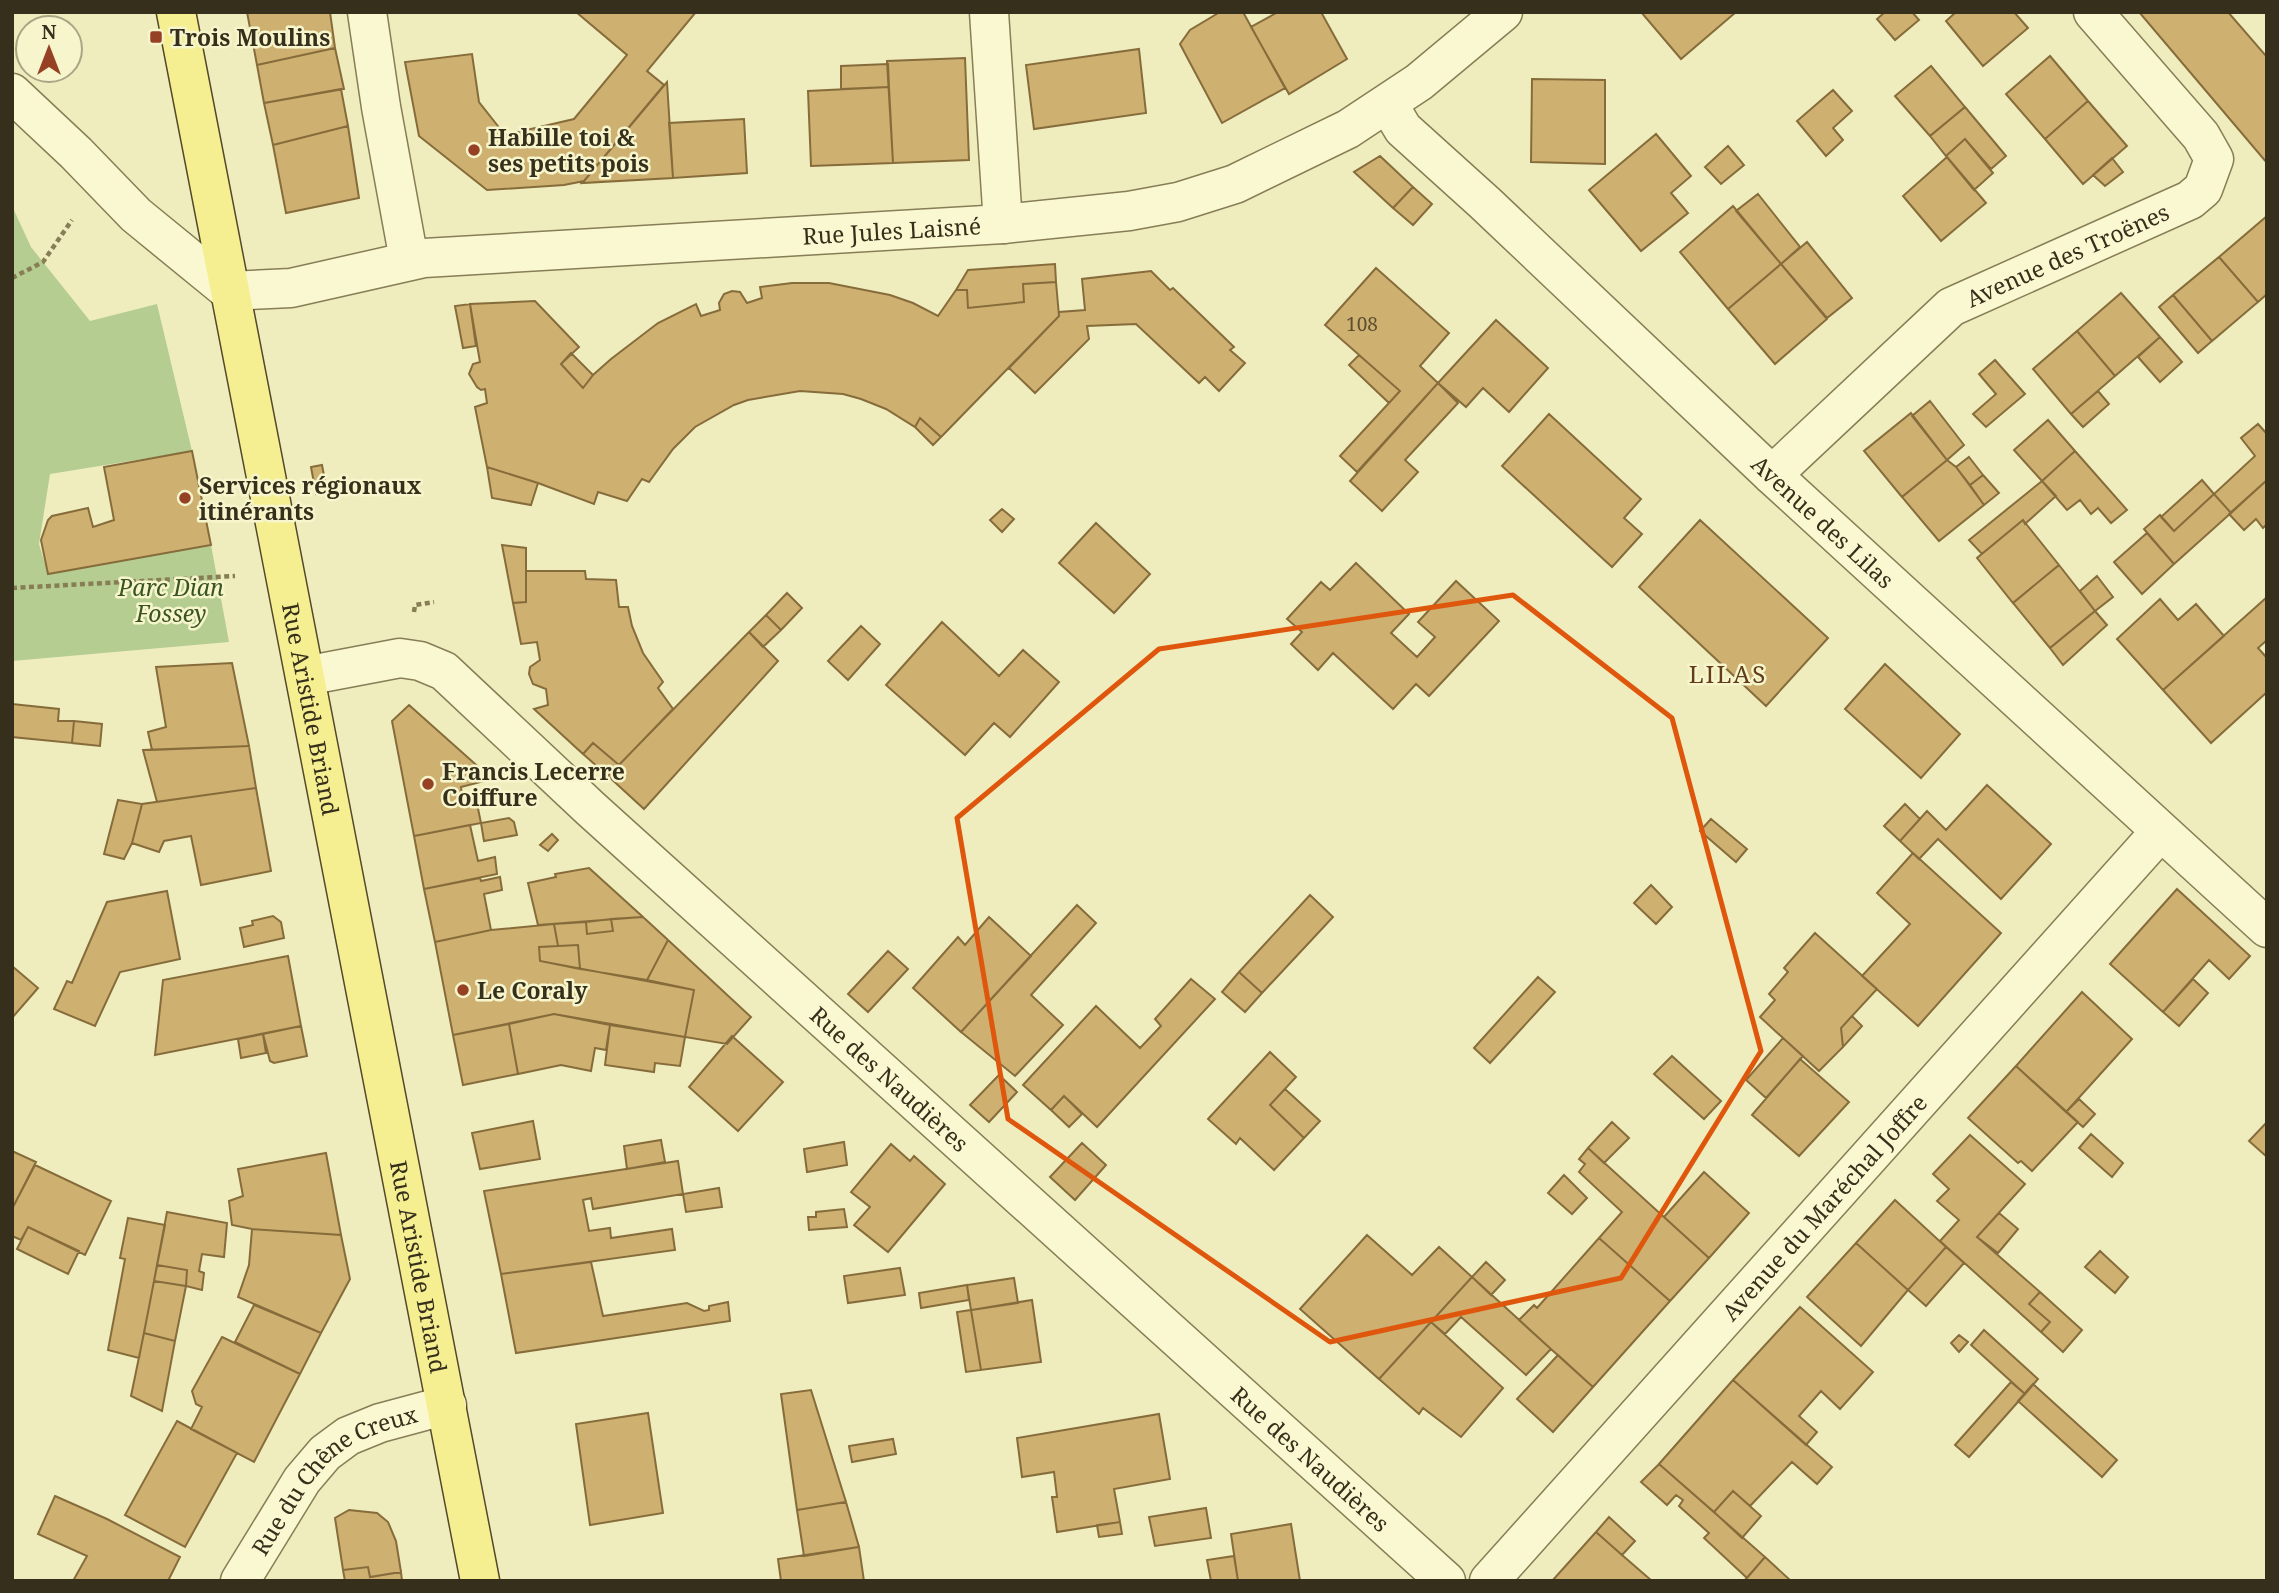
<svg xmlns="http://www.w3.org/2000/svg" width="2279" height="1593" font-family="'Noto Serif',serif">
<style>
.green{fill:#b6cd91}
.building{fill:#ceb071;stroke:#876c3b;stroke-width:2}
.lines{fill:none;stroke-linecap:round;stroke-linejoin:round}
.minor-casing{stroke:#877d56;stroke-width:41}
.major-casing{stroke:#54492a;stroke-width:41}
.path{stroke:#877d56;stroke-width:4.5;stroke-dasharray:5 3.5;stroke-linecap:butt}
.minor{stroke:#faf8d0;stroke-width:38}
.major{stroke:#f5ef92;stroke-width:38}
.marked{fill:none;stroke:#df570d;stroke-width:5;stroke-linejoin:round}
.poi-dot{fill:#974124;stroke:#f6f5cc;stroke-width:2.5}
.labels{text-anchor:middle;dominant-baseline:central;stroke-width:5;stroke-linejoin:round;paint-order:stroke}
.number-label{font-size:19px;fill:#5c4f30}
.poi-label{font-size:23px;font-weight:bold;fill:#362f1b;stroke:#f6f5cc;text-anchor:start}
.street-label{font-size:23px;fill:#362f1b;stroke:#f6f5cc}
.park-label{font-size:23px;font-style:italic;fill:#395321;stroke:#f6f5cc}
.neighbourhood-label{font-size:24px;letter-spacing:2px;fill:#633c19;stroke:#f6f5cc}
</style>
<rect width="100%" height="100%" fill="#efedbd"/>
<path class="green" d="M12 206 31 247 90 321 157 304 192 451 50 474 39 544 48 574 211 545 229 642 12 661Z"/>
<path class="building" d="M247 12H330L335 48 257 65Z
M576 12H696L647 71 664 85 584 181 564 185 487 190 419 136 405 62 472 54 479 102 505 135 574 119 627 55Z
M1220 12H1243L1285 88 1222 123 1180 44 1190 30Z
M1278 12H1321L1347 59 1289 94 1251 27Z
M1641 12H1736L1681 59Z
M1885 12H1912L1919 20 1895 40 1877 19Z
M1956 12H2014L2028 28 1983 66 1946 21Z
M2139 12H2228L2267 57V163Z
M335 48 344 89 264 103 257 65Z
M1139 49 1146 113 1034 129 1026 65Z
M2050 56 2088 101 2045 139 2006 94Z
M965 58 969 160 893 163 887 61Z
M888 64 889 87 841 89V66Z
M1931 66 1965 107 1930 136 1895 96Z
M1532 79 1605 80V164L1531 162Z
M667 82 673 178 582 183 584 181Z
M889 87 893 163 811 166 808 91Z
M341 89 348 126 273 145 264 103Z
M1833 90 1852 111 1833 128 1843 140 1826 156 1797 121Z
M2088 101 2127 146 2083 184 2045 139Z
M1965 107 2006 156 1991 169 1965 139 1946 156 1930 136Z
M744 119 747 173 673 178 669 123Z
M348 126 359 198 286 213 273 145Z
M1656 134 1691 176 1671 193 1688 213 1641 251 1589 190Z
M1965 139 1993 173 1974 190 1946 156Z
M1728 146 1744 165 1721 184 1705 167Z
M1380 156 1413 187 1393 208 1354 172Z
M1947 157 1986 203 1941 241 1903 196Z
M2112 158 2123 172 2105 186 2093 175Z
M1413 187 1432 204 1413 225 1393 208Z
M1758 194 1800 247 1781 264 1736 211Z
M1733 206 1781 264 1728 309 1680 252Z
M2267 216V294L2258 302 2219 257Z
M1807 242 1852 298 1827 318 1781 264Z
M2219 257 2258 302 2212 341 2173 295Z
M1055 264 1056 282 1023 284 1024 302 968 308 967 290H956L968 270Z
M1781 264 1827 319 1775 364 1728 309Z
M1376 268 1449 333 1420 366 1438 383 1357 472 1340 456 1400 391 1325 325Z
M1151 271 1170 290 1173 288 1234 347 1230 350 1245 363 1219 391 1205 377 1199 383 1136 324 1087 326 1089 339 1035 393 1009 368 1059 316V312L1085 310 1082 279Z
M1056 282 1059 316 941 437 920 418 915 427 886 409 861 399 843 394 800 391 748 400 734 405 695 427 673 449 649 482 642 479 627 501 598 492 594 504 538 483 487 467 475 407 487 403 485 389 481 390 477 387 469 374 473 364 480 362 470 304 535 301 579 347 561 364 583 388 593 375 611 359 658 323 696 304 701 316 720 310 719 303 724 294 732 291 740 292 747 303 762 298 760 287 792 283H829L890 295 913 303 938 316 956 290H967L968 308 1024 302 1023 284Z
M2121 293 2160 337 2115 376 2077 331Z
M2173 295 2212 341 2198 353 2159 307Z
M470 304 476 346 463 348 455 306Z
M1496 320 1548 368 1509 412 1483 388 1466 407 1438 383Z
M2077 331 2115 376 2071 414 2033 369Z
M2160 337 2182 362 2160 382 2138 357Z
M571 353 593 375 583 388 561 364Z
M1359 355 1400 391 1389 403 1349 365Z
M1995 360 2025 394 1986 427 1973 414 1996 394 1979 374Z
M1438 383 1458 403 1405 460 1418 472 1382 511 1350 481Z
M2098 391 2109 404 2083 427 2071 414Z
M1930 401 1964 445 1947 460 1912 416Z
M1911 413 1947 460 1902 497 1864 451Z
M1549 414 1641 499 1624 518 1642 534 1612 567 1502 466Z
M920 418 941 437 933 445 915 427Z
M2048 420 2075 451 2042 481 2014 450Z
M2258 424 2267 434V480L2231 513 2214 494 2255 456 2241 438Z
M192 451 211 545 48 574 41 540 48 520 52 516 88 508 93 527 114 520 104 467Z
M2075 451 2127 510 2111 523 2098 508 2091 514 2080 500 2067 510 2042 481Z
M1969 457 1983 475 1970 485 1956 467Z
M1947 460 1956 467 1984 505 1939 541 1902 497Z
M322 465 327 491 316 494 311 467Z
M487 467 538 483 531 505 492 498Z
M1983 475 1999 493 1984 505 1970 485Z
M2202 480 2214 494 2174 531 2161 517Z
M2267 480V524L2263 528 2256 519 2244 530 2229 514Z
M2042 481 2056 496 2025 524 2023 520 1982 554 1969 540Z
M2214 494 2231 513 2174 564 2144 529 2160 515 2174 531Z
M1002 509 1014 519 1002 532 990 520Z
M1700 520 1828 638 1766 706 1639 587Z
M2023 520 2059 565 2013 603 1977 558Z
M1096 523 1150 574 1114 613 1059 563Z
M2147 533 2174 564 2142 594 2114 562Z
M502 545 526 548V602L513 603Z
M1356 563 1409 614 1391 633 1417 657 1435 637 1418 622 1456 581 1499 621 1429 696 1416 684 1393 709 1333 653 1318 670 1291 644 1302 632 1287 619 1321 582 1330 590Z
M2059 565 2095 611 2050 648 2013 603Z
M526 571H585L586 579 616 580 619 607H628L632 626 643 653 663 682 658 688 673 709 619 765 593 743 583 754 534 709 548 705 546 689 533 684 529 674 530 667 540 660 537 642 521 644 513 603 526 602Z
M2097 576 2113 597 2095 611 2080 591Z
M787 593 802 608 781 630 766 615Z
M2267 597V640L2258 648 2267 658V692L2211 743 2163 690Z
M2160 599 2178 620 2196 604 2224 636 2163 690 2117 639Z
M2095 611 2107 625 2063 665 2050 648Z
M766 615 781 630 763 647 749 632Z
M942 622 999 676 1023 650 1059 682 1010 737 994 723 965 755 886 685Z
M861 626 880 644 848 680 828 661Z
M749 632 778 661 644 809 608 776Z
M232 663 249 746 152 750 148 732 166 727 156 667Z
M1885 664 1960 734 1921 778 1845 709Z
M12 704 59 709 58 721H74L72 743 12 737Z
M409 705 492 779 461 787 462 796 475 794 481 823 414 836 392 721Z
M74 721 102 724 100 746 72 743Z
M593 743 619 765 608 776 583 754Z
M249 746 256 788 157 802 143 750Z
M1987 785 2051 844 2001 899 1938 839 1919 859 1900 841 1927 811 1946 830Z
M256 788 271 871 201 885 191 836 164 841 159 852 132 843 142 804Z
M118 800 142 804 132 843 124 859 104 854Z
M1905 804 1920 819 1900 841 1884 826Z
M509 818 514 822 517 835 484 841 481 823Z
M1711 819 1747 849 1736 862 1700 831Z
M470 825 478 861 495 857 497 874 424 889 414 836Z
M552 834 558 840 548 851 540 845Z
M1913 853 2001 933 1918 1026 1862 976 1910 924 1877 893Z
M589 868 643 917 538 925 528 883 556 877 555 874Z
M500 877 502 890 484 894 491 930 435 942 424 889 480 878 481 881Z
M1651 885 1672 907 1656 924 1634 903Z
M2177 889 2250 956 2229 979 2209 960 2163 1012 2110 964Z
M167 891 180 959 120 972 95 1026 54 1009 67 981 72 983 107 902Z
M1310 895 1333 917 1262 993 1239 972Z
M1077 905 1096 923 1031 995 1063 1025 1015 1076 961 1032Z
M273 916 281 922 284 938 244 947 240 928 253 925 252 921Z
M643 917 668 940 647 980 580 969 578 945 558 946 554 924 586 922 587 934 613 931 611 919Z
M989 917 1031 956 961 1032 913 988 958 937 965 945Z
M611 919 613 931 587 934 586 922Z
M554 924 558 946 539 947 540 961 694 990 685 1037 554 1014 453 1035 435 942 491 930Z
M1815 933 1877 989 1841 1028 1843 1047 1819 1071 1760 1017 1775 1000 1769 994 1788 972 1784 968Z
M668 940 751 1017 727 1044 685 1037 694 990 647 980Z
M578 945 580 969 540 961 539 947Z
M888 951 908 969 868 1012 848 994Z
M288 956 301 1026 155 1055 163 980Z
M12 966 38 988 12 1018Z
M1239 972 1262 993 1245 1012 1222 992Z
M1538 977 1555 992 1490 1063 1474 1048Z
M1191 979 1215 999 1097 1127 1064 1096 1051 1110 1023 1085 1096 1006 1140 1048 1161 1026 1155 1019Z
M2193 979 2208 993 2179 1026 2163 1012Z
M2082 992 2132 1039 2066 1112 2016 1066Z
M554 1014 610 1025 606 1050 595 1048 591 1071 561 1065 518 1074 509 1024Z
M1852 1016 1862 1026 1843 1047 1841 1028Z
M509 1024 518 1074 463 1085 453 1035Z
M610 1025 685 1037 680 1066 655 1063 654 1072 605 1065Z
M301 1026 307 1056 274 1063 270 1061 263 1034Z
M263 1034 266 1053 241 1058 238 1039Z
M732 1036 783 1082 738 1131 689 1087Z
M1783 1038 1803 1056 1766 1098 1746 1080Z
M1270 1052 1296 1077 1270 1105 1304 1138 1274 1170 1240 1138 1236 1144 1208 1119Z
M1672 1056 1721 1101 1704 1119 1654 1074Z
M1800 1059 1849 1102 1799 1156 1752 1115Z
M2016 1066 2078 1122 2032 1171 2021 1161 2018 1163 1968 1118Z
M999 1075 1017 1092 989 1122 970 1105Z
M1285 1089 1320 1121 1304 1138 1270 1105Z
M1064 1096 1082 1114 1069 1127 1051 1110Z
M2079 1099 2095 1114 2083 1127 2066 1112Z
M533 1121 540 1159 480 1169 472 1133Z
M1612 1122 1629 1138 1604 1163 1588 1148Z
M2267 1122V1157L2249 1141Z
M2091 1134 2123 1163 2112 1177 2079 1148Z
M1970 1135 2025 1184 1977 1237 2040 1292 2029 1304 2050 1322 2041 1332 1940 1241 1959 1220 1937 1201 1949 1189 1933 1174Z
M661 1140 665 1162 627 1169 624 1146Z
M844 1142 847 1165 807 1172 804 1149Z
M1082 1143 1106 1165 1075 1200 1050 1177Z
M891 1144 910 1161 914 1156 945 1184 888 1252 854 1225 870 1207 851 1192Z
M1588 1148 1709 1258 1670 1301 1599 1238 1622 1212 1579 1172 1585 1164 1579 1159Z
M12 1151 36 1162 12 1209Z
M326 1153 341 1235 252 1229 232 1225 229 1201 243 1196 238 1169Z
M678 1161 683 1194 593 1209 591 1198 583 1200 589 1231 610 1228 611 1238 672 1229 675 1250 501 1274 484 1191Z
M35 1165 111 1201 85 1255 28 1227 21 1240 12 1236V1209Z
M1704 1172 1749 1213 1709 1258 1664 1217Z
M1564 1175 1587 1198 1572 1214 1548 1193Z
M719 1188 722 1207 686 1212 683 1194Z
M1895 1200 1946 1247 1908 1290 1856 1243Z
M844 1209 847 1227 809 1230 808 1217H816V1212Z
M167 1212 227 1223 224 1257 202 1254 199 1271 204 1273 202 1290 186 1286 187 1270 157 1265Z
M1999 1213 2018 1229 1998 1253 1977 1237Z
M128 1218 165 1225 139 1358 108 1350 125 1259 120 1258Z
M28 1227 79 1251 68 1274 17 1249Z
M252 1229 341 1235 350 1279 321 1333 238 1297 249 1265Z
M1367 1235 1412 1275 1439 1247 1472 1277 1379 1379 1300 1309Z
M1599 1238 1670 1301 1593 1387 1519 1320 1534 1305 1537 1308Z
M1856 1243 1908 1290 1861 1346 1807 1297Z
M1946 1247 1964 1263 1926 1306 1908 1290Z
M2100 1251 2128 1277 2115 1293 2085 1267Z
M591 1262 603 1316 687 1303 704 1311 709 1310V1306L728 1302 730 1321 516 1353 501 1274Z
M1486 1262 1505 1280 1491 1295 1472 1277Z
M157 1265 187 1270 186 1286 154 1281Z
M900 1268 905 1295 848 1303 844 1276Z
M1472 1277 1551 1349 1526 1375 1461 1317 1445 1334 1431 1322Z
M1014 1278 1018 1303 971 1310 967 1285Z
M154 1281 186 1286 175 1341 144 1333Z
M967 1285 969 1300 921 1308 919 1293Z
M2040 1292 2082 1330 2063 1352 2041 1332 2050 1322 2029 1304Z
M1032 1300 1041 1362 981 1370 971 1310Z
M254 1305 321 1333 300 1374 235 1342Z
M1800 1307 1873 1372 1840 1409 1821 1391 1799 1416 1817 1432 1806 1445 1733 1380Z
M971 1310 981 1370 966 1372 957 1312Z
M1431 1322 1503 1388 1461 1437 1423 1408 1419 1414 1379 1379Z
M1984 1330 2038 1379 2025 1394 1971 1345Z
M144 1333 175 1341 162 1411 131 1396Z
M1959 1335 1968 1342 1959 1352 1951 1343Z
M222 1337 300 1374 254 1462 191 1429 202 1407 196 1404 192 1391Z
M1558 1355 1593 1387 1553 1432 1517 1399Z
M1733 1380 1832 1467 1817 1484 1792 1462 1750 1506 1733 1491 1714 1512 1659 1464Z
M2011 1382 2025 1394 1969 1457 1955 1445Z
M2033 1384 2117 1460 2102 1477 2018 1401Z
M811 1390 846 1502 797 1510 781 1394Z
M648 1413 663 1513 590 1525 576 1424Z
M1159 1414 1170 1479 1114 1489 1120 1522 1057 1532 1052 1497H1057L1054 1472 1022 1477 1017 1438Z
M177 1421 237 1453 185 1547 125 1515Z
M893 1439 896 1454 852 1462 849 1446Z
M1659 1464 1765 1557 1747 1578 1704 1538 1709 1533 1679 1506 1683 1500 1676 1495 1667 1505 1641 1482Z
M1733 1491 1761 1516 1742 1538 1714 1512Z
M55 1496 107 1519 180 1557 168 1581H73L87 1556 38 1534Z
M846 1502 859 1547 804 1556 797 1510Z
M1206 1508 1211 1538 1155 1546 1149 1517Z
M349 1510 377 1513 388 1522 396 1541 401 1572 370 1577 368 1567 343 1570 335 1518Z
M1609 1517 1635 1541 1622 1555 1596 1532Z
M1120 1522 1122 1534 1099 1537 1097 1525Z
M1291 1524 1300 1581H1238L1231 1534Z
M1596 1532 1622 1555 1652 1581H1552Z
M859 1547 864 1581H781L778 1559Z
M1234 1556 1238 1581H1211L1207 1560Z
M1765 1557 1791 1581H1744Z
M368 1567 370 1577 401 1572 402 1581H345L343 1570Z"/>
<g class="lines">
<defs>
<g id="minor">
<path d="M367 12 381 107 409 260"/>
<path d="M989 12 1003 224"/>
<path id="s1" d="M12 93 76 153 136 215 229 291 291 288 424 258 1003 224 1129 211 1178 202 1235 184 1348 129 1419 82 1503 12"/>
<path id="s2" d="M1388 104 1403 129 1485 203 1772 475 2267 928"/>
<path id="s3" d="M1772 475 1951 307 2190 200 2203 189 2214 159 2201 136 2093 12"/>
<path id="s4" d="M305 676 400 658 420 661 444 671 591 809 1446 1581"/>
<path id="s5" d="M240 1581 302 1480 325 1453 348 1436 380 1423 447 1405"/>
<path id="s6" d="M1489 1581 2160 832"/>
</g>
<g id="major">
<path id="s7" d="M176 12 480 1581"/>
</g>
</defs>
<use href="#minor" class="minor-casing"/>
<use href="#major" class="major-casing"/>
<path class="path" d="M12 278 43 262 72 220
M12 588 235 576
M414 612 415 605 434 602"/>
<use href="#minor" class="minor"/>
<use href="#major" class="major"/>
</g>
<path class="marked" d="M1513 595 1672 718 1761 1051 1621 1278 1330 1342 1008 1119 957 818 1159 649Z"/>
<g class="poi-dot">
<rect x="149" y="30" width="14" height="14" rx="3.5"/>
<circle cx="474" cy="150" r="7"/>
<circle cx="185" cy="498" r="7"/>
<circle cx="428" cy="784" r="7"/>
<circle cx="463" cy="990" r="7"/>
</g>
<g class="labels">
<g class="number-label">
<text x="1362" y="324">108</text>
</g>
<g class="poi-label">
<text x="170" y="37">Trois Moulins</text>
<text x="488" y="137">Habille toi &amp;<tspan x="488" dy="26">ses petits pois</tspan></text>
<text x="199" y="485">Services régionaux<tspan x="199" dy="26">itinérants</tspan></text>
<text x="442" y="771">Francis Lecerre<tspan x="442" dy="26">Coiffure</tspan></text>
<text x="477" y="990">Le Coraly</text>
</g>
<g class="street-label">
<text stroke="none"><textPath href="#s1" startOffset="961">Rue Jules Laisné</textPath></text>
<text stroke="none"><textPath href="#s3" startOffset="373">Avenue des Troënes</textPath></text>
<text stroke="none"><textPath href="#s2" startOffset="604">Avenue des Lilas</textPath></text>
<text stroke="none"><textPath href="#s7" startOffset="710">Rue Aristide Briand</textPath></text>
<text stroke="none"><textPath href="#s4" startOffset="747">Rue des Naudières</textPath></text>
<text stroke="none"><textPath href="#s6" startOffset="502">Avenue du Maréchal Joffre</textPath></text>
<text stroke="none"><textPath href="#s7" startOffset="1278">Rue Aristide Briand</textPath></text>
<text stroke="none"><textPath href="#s4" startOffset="1314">Rue des Naudières</textPath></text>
<text stroke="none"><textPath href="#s5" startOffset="144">Rue du Chêne Creux</textPath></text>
</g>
<g class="park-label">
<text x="171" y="587">Parc Dian<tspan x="171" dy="26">Fossey</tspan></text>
</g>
<g class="neighbourhood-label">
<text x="1728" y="673">LILAS</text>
</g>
</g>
<rect width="2279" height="1593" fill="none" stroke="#362f1b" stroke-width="28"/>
<g transform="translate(49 49)"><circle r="33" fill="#f6f5cc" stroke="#a9a685" stroke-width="2"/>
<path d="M0-5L12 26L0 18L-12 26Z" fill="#974124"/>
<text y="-10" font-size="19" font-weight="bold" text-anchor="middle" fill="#362f1b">N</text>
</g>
</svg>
